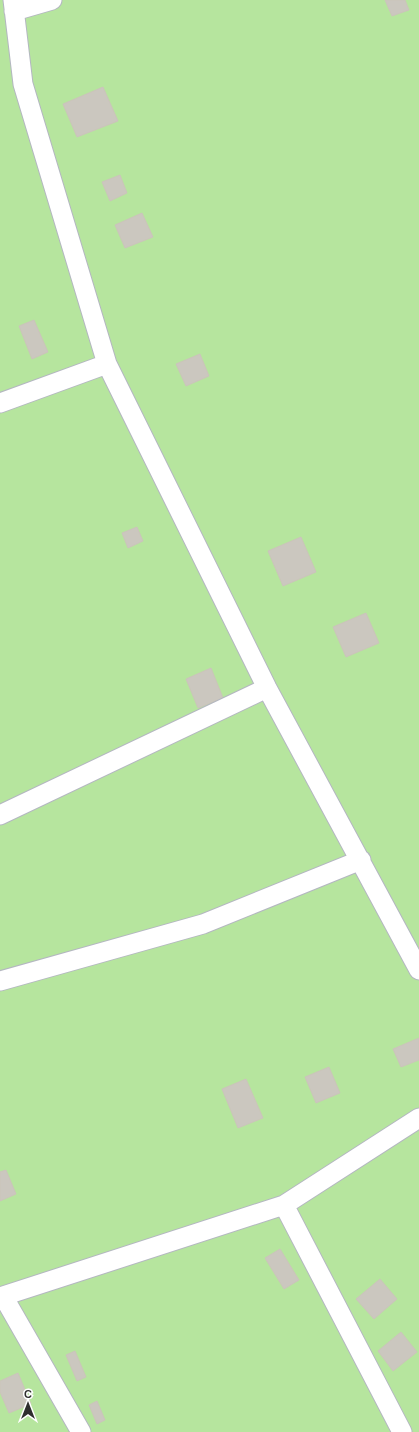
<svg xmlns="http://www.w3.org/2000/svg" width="419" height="1432" font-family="'DM Sans',sans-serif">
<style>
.green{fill:#b6e59e}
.building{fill:#cbc7bf;stroke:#cbc5ba}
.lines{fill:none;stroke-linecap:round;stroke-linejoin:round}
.street-casing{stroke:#b4b7c1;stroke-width:21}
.street{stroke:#fff;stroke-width:19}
</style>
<rect width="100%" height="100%" fill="#efe9e1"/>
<path class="green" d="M0 0H419V1432H0Z"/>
<path class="building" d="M385 0H405L409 10 392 16Z
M103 87 118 121 77 137 63 104Z
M120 175 127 193 110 201 102 182Z
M142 213 153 237 125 248 115 225Z
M34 320 48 352 32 359 19 326Z
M200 354 209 376 186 386 176 364Z
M137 527 143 541 128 548 122 533Z
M301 537 316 572 283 586 268 551Z
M366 613 379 643 346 657 333 627Z
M211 668 223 698 198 708 186 679Z
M419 1038V1060L401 1067 393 1049Z
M329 1067 340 1093 316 1103 305 1077Z
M246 1079 263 1118 238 1128 222 1089Z
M6 1170 16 1194 0 1201V1172Z
M280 1249 299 1280 284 1289 265 1258Z
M380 1279 397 1299 374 1319 356 1299Z
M401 1332 417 1352 393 1371 378 1351Z
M75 1351 86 1377 77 1381 66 1355Z
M18 1373 31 1404 9 1413 0 1392V1381Z
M97 1401 105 1420 97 1424 89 1405Z"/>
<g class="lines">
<defs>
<path id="street" d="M13 0 23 84 107 364 267 688 419 970
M14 11 52 0
M0 403 107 364
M0 815 267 688
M0 981 203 924 361 860
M284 1205 402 1432
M3 1296 81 1432
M0 1297 284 1205 419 1118"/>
</defs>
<use href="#street" class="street-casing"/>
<use href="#street" class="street"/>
</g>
<g transform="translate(28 1404)" stroke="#ffffff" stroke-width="3" paint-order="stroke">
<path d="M0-3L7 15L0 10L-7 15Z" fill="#2e2e2e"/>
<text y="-6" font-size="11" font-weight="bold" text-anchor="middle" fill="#2e2e2e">С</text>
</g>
</svg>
